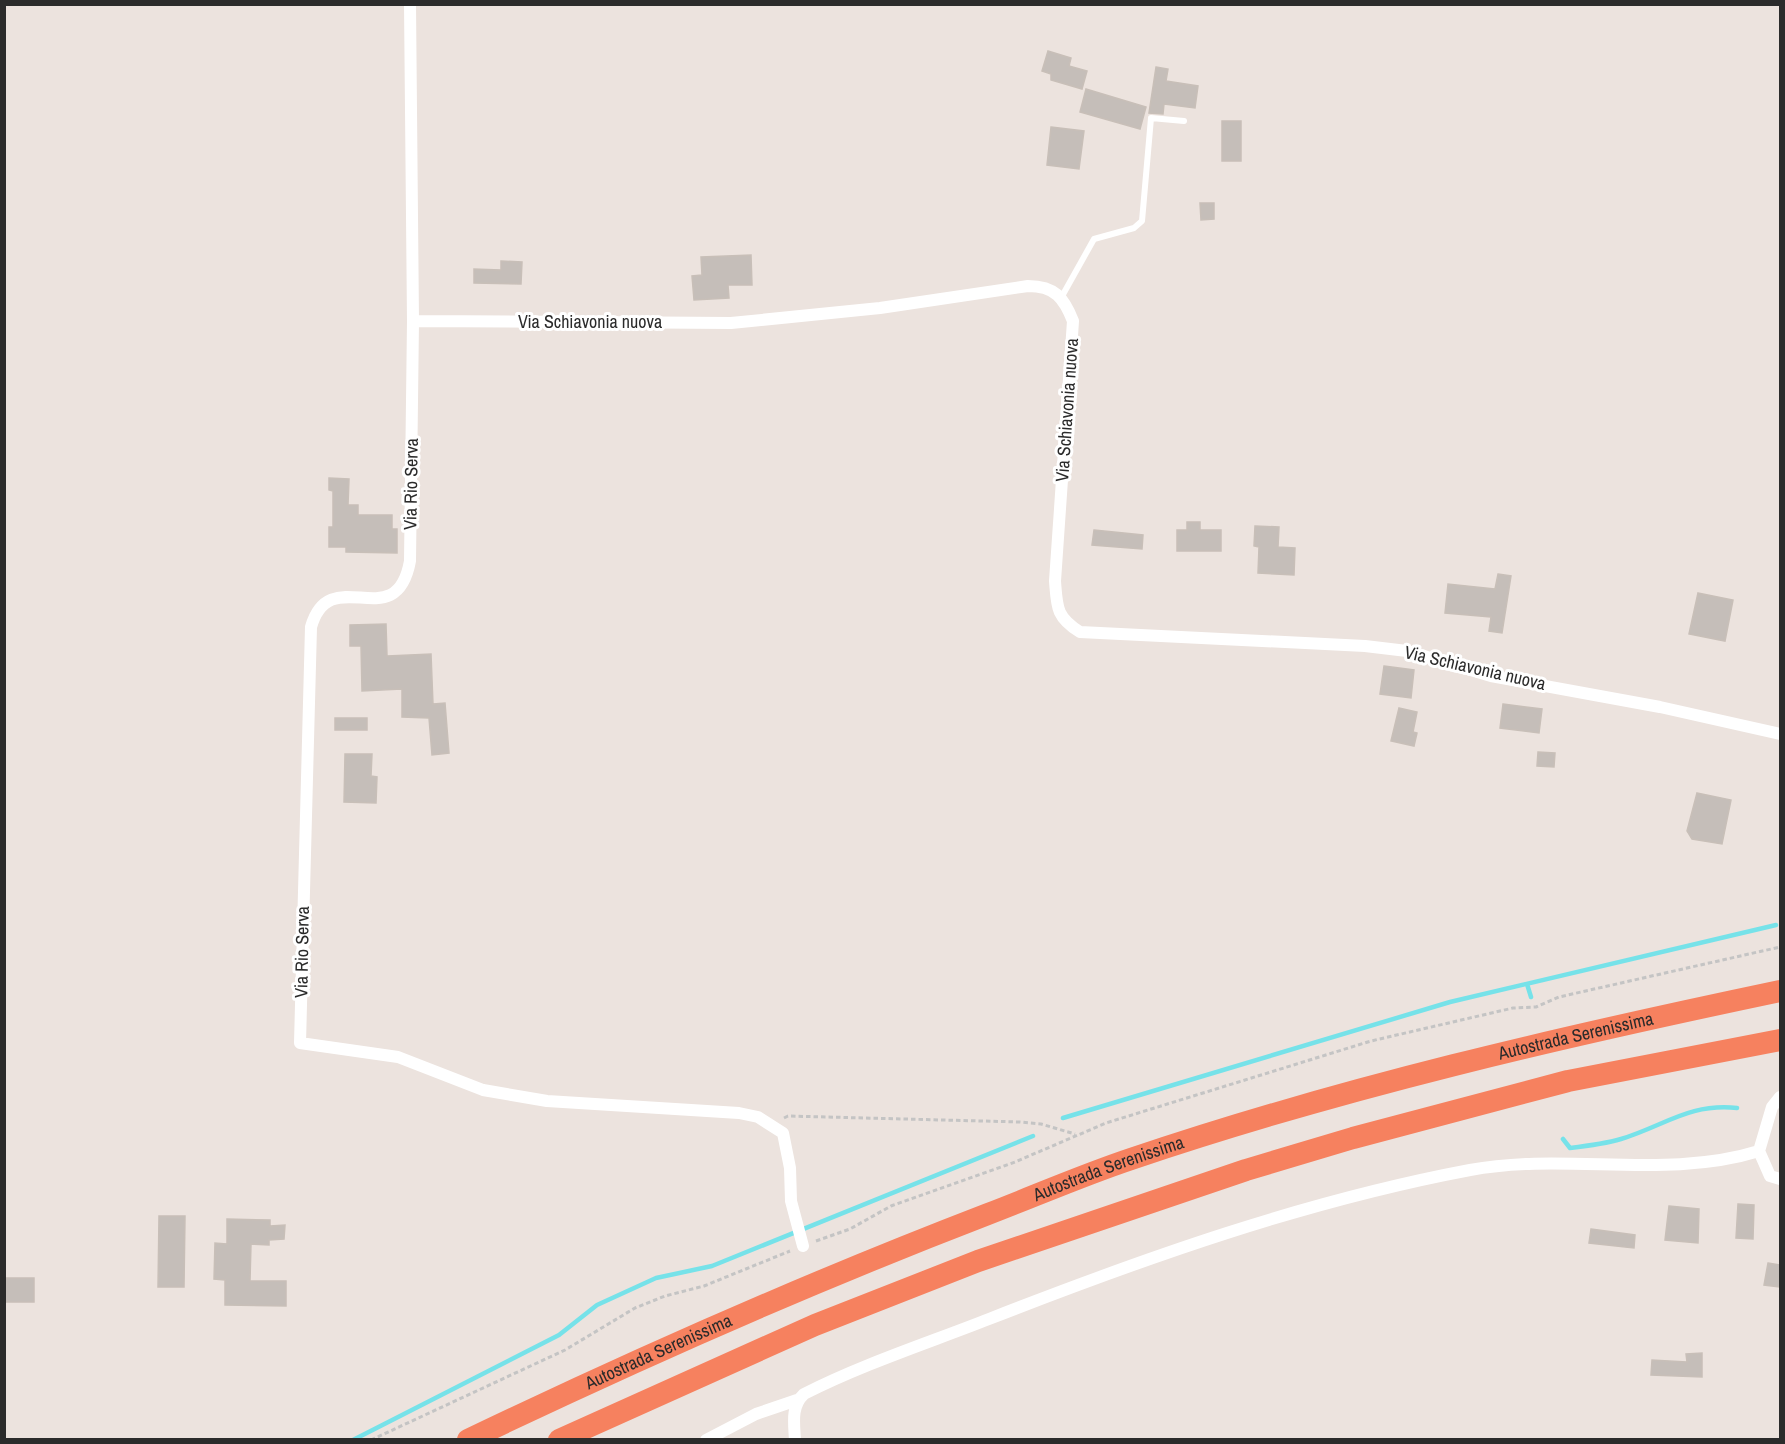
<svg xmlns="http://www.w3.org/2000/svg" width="1785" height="1444" viewBox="0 0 1785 1444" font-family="'Archivo Narrow',sans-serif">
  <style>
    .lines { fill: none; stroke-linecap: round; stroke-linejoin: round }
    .stream { stroke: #76e2e9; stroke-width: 4.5 }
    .building { fill: #c5beb9; stroke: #c8bfb8; stroke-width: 1.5 }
    .path { stroke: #c4c4c4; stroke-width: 3; stroke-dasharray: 4.5 3; stroke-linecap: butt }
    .lane { stroke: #fff; stroke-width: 6 }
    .street { stroke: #fff; stroke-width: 12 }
    .highway { stroke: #f6815f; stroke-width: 22 }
    .labels { text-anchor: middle; stroke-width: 6; stroke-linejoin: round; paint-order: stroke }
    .street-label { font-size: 18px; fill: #2b2b2b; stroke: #fff }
  </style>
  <rect width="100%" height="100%" fill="#ece3de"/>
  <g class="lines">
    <path class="stream" d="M1527 984 1531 997
      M1063 1118 1450 1002 1776 925
      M1563 1139 1570 1148C1587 1146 1604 1144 1621 1139 1664 1126 1689 1103 1737 1108
      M353 1440 559 1335 597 1305 656 1278 712 1266 1033 1136"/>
  </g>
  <path class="building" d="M1048 51 1071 58 1069 66 1087 71 1082 89 1051 80V74L1042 71Z
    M1156 67 1168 69 1166 81 1198 86 1195 108 1164 104 1163 114 1149 113Z
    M1086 89 1146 107 1140 129 1080 112Z
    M1222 121H1241V161H1222Z
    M1051 127 1084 131 1079 169 1047 165Z
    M1200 203H1214V219L1201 220Z
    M751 255 752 285H728L729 298 694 300 692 276 702 275 701 257Z
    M501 261 522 262 521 284 474 283V269L501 270Z
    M329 478 349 479 348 505H358V515H392V529H397V553L346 552V547H329V527H333V491L329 490Z
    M1187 522H1200V530H1221V551H1177V530H1187Z
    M1255 526 1279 527 1278 547 1295 548 1294 575 1258 573 1259 547 1254 546Z
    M1094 530 1143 535 1142 549 1092 545Z
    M1498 574 1511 576 1502 633 1489 631 1491 617 1445 613 1448 584 1495 589Z
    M1698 593 1733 600 1725 641 1689 634Z
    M386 624 387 656 431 654 433 704 445 703 449 753 432 755 429 718 402 717V689L362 691 361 646H350V625Z
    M1384 666 1414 670 1411 698 1380 694Z
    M1503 704 1542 709 1539 733 1500 728Z
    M1399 708 1417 712 1413 732 1417 733 1414 746 1391 741Z
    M335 718H367V730H335Z
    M1538 752 1555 753 1554 767 1537 766Z
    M345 754H372L371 776 377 777 376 803 344 802Z
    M1697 793 1731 800 1722 844 1692 839 1687 831Z
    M1738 1204 1754 1205 1753 1239 1736 1238Z
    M1669 1206 1699 1209 1698 1243 1665 1240Z
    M159 1216H185L184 1287H158Z
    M227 1219 270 1220V1226L285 1225 284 1239 269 1240V1245L251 1244 250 1281H286V1306L225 1305V1280L214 1279 215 1243 227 1244Z
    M1591 1229 1635 1235 1634 1248 1589 1243Z
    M1768 1263 1780 1265V1287L1764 1285Z
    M4 1278H34V1302H4Z
    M1702 1353V1377L1651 1375 1652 1360 1687 1362 1686 1354Z"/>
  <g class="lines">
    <path class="path" d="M784 1118 788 1116 1020 1122 1041 1124 1075 1134
      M816 1241 850 1229 891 1206 1015 1162 1106 1123 1371 1041 1513 1008 1536 1007 1559 997 1780 947
      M371 1440 565 1350 635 1308 665 1296 704 1286 790 1251"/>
    <path class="lane" d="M1061 298 1094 239 1134 228 1142 221 1151 118 1184 121"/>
    <path class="street" d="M410 4 413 321 731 323 880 308 1028 286C1055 286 1064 298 1073 321L1055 581C1057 607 1056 617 1080 632L1365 646 1407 651 1491 676 1660 707 1780 734
      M413 321 410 561C396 638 330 560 311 627L300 1043 398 1057 483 1090 547 1101 739 1113 758 1117 783 1133 790 1168 791 1201 803 1246
      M1759 1151 1770 1176 1780 1179
      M706 1440 756 1414 797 1400
      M795 1440C794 1423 791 1406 804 1394 863 1364 928 1343 989 1319 1145 1258 1305 1201 1470 1170 1565 1152 1666 1180 1759 1151L1772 1107 1780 1097"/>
    <g class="highway">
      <path id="s1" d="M468 1440C639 1358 811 1282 988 1214 1035 1196 1083 1175 1131 1159 1344 1087 1561 1037 1780 991"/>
      <path d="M559 1440 815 1325 978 1261 1246 1170 1353 1138 1568 1081 1780 1040"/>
    </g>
  </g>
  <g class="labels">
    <g class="street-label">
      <text x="590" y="328">Via Schiavonia nuova</text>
      <text transform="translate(1067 410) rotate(-86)" y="6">Via Schiavonia nuova</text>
      <text transform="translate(411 484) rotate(-89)" y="6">Via Rio Serva</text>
      <text transform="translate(1475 668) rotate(13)" y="6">Via Schiavonia nuova</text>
      <text transform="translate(302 952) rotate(-89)" y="6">Via Rio Serva</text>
      <text dy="6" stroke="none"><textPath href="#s1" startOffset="1182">Autostrada Serenissima</textPath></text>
      <text dy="6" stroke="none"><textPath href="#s1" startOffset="696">Autostrada Serenissima</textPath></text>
      <text dy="6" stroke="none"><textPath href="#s1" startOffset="210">Autostrada Serenissima</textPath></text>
    </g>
  </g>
  <rect width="1785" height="1444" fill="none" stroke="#2b2b2b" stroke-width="12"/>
</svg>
